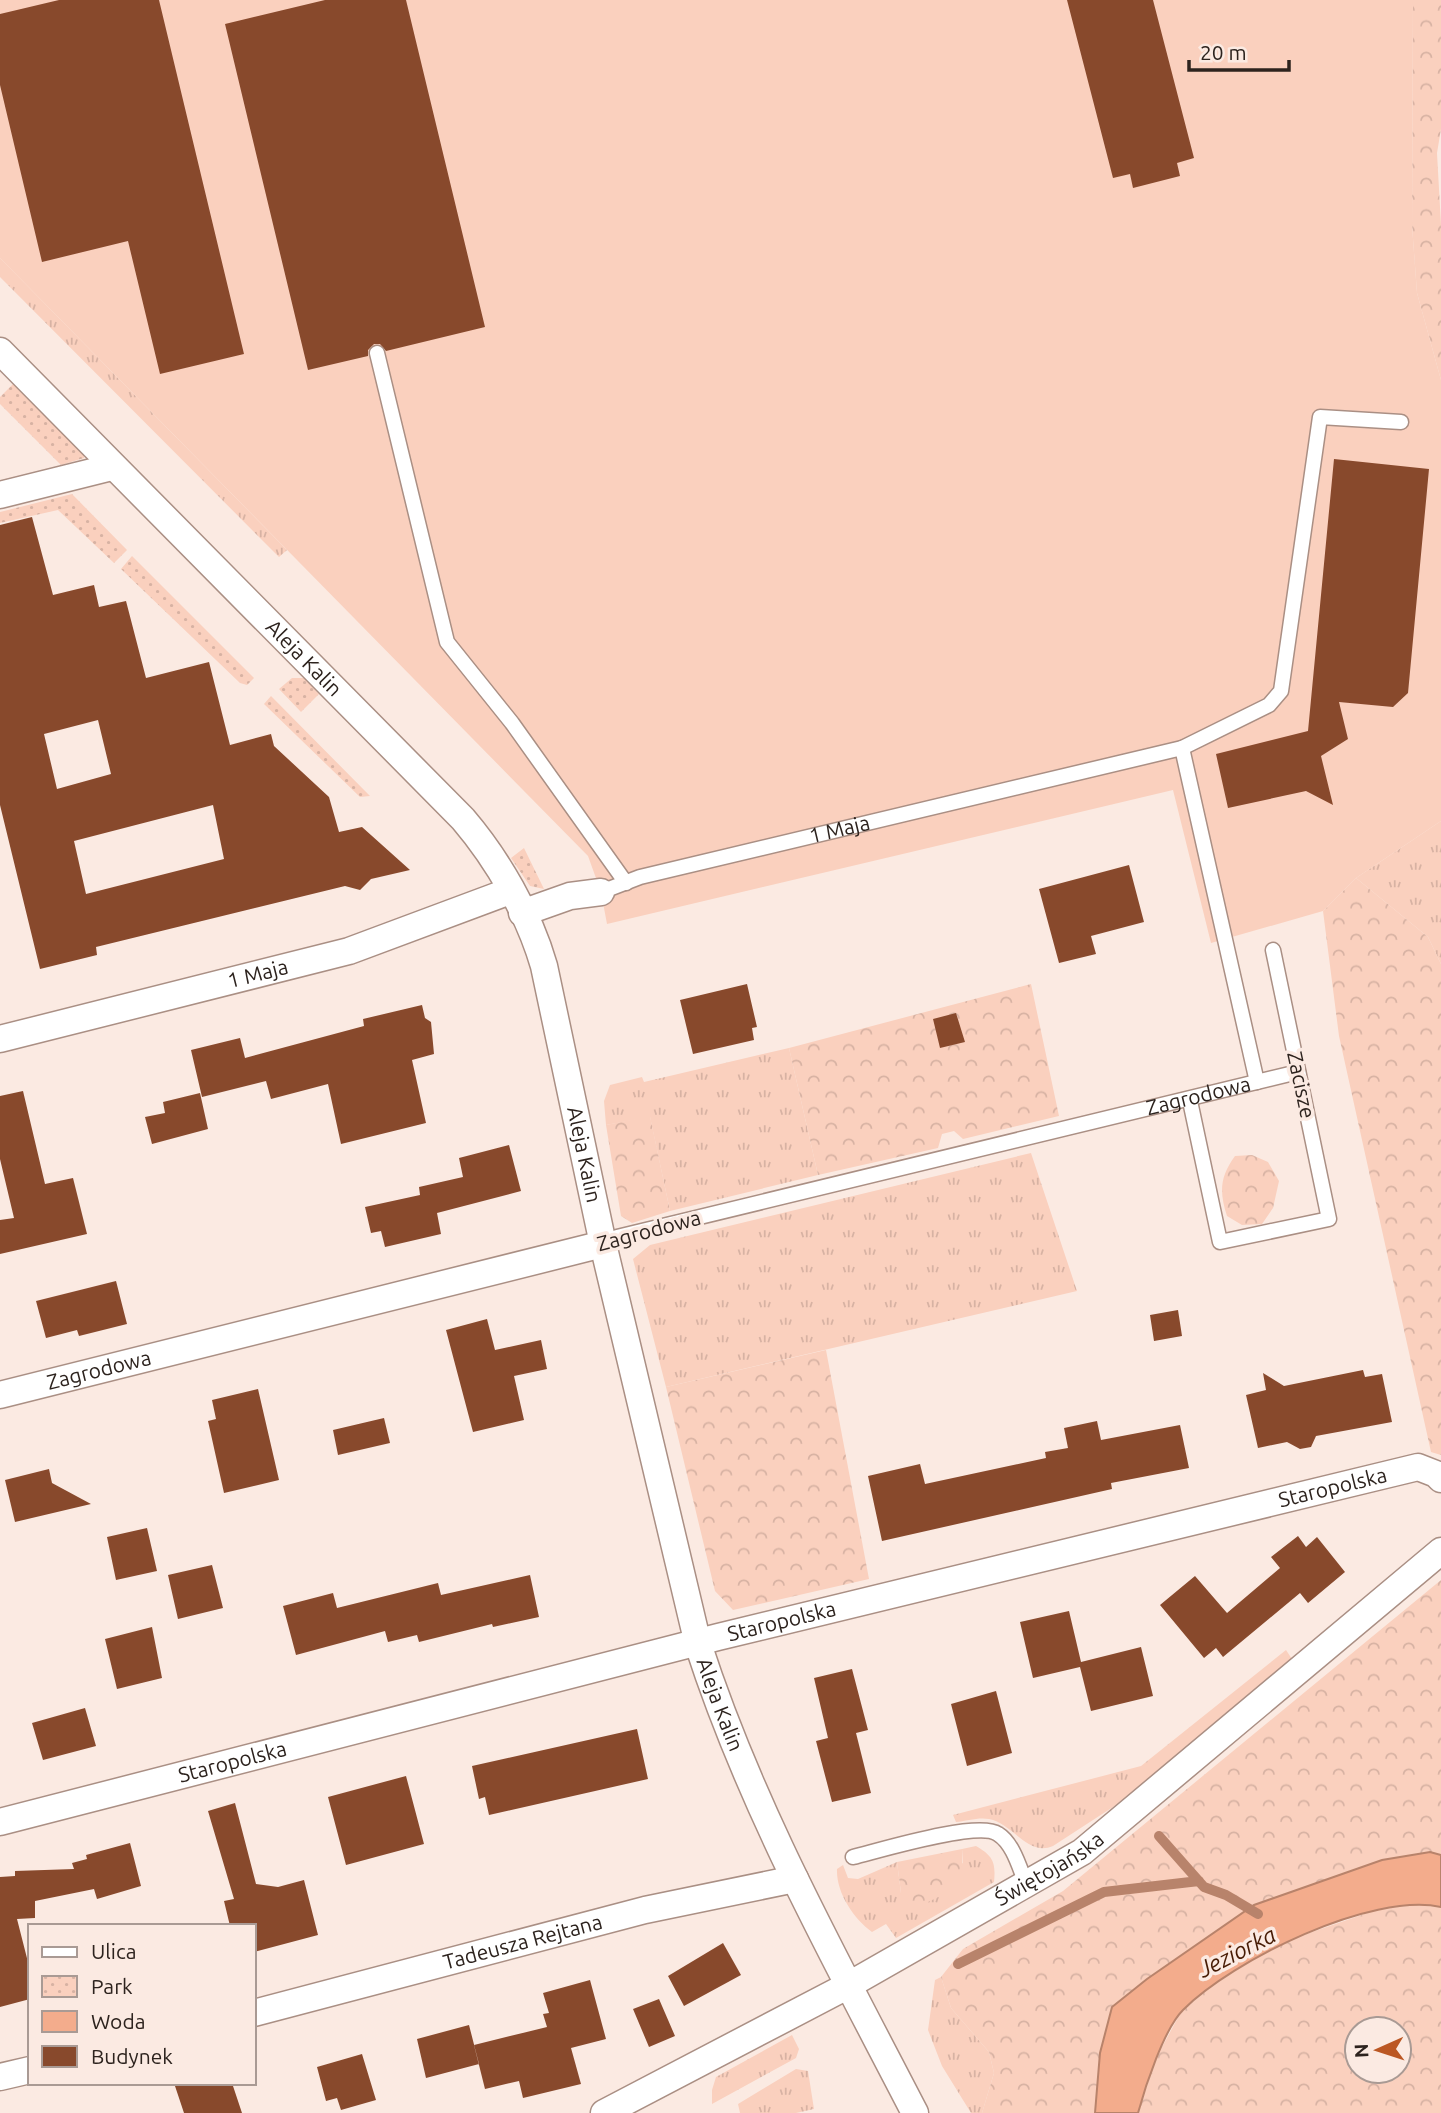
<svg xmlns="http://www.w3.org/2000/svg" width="1441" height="2113" viewBox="0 0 1441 2113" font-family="Ubuntu,sans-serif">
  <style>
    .grass { fill: url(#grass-tufts) }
    .forest { fill: url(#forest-crowns); fill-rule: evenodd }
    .park { fill: url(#park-dots) }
    .pitch { fill: #fad0be }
    .water { fill: #f3ac8c; stroke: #b8836b; stroke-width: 2 }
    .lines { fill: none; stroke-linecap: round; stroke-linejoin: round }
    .stream { stroke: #b8836b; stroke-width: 10 }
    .building { fill: #88492c; fill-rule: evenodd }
    .lane-casing { stroke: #aa8f84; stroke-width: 17 }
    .street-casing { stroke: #aa8f84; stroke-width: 29 }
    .lane { stroke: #fff; stroke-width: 14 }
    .street { stroke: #fff; stroke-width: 26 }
    .labels { text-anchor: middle; stroke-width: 7; stroke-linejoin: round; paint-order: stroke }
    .street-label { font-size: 21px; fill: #2d231e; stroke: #fbeae2 }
    .water-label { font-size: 23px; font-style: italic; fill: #471b04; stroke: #fbeae2 }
  </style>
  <defs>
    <pattern id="grass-tufts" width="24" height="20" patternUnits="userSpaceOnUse" patternTransform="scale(1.75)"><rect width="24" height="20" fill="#fad0be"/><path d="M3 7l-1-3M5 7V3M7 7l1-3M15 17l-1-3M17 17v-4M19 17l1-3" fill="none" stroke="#d7b2a3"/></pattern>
    <pattern id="forest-crowns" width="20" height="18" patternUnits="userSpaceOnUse" patternTransform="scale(1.75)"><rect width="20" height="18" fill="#fad0be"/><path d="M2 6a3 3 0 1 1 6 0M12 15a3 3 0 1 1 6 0" fill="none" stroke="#d7b2a3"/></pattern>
    <pattern id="park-dots" width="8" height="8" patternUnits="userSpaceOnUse" patternTransform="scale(1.75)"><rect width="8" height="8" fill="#fad0be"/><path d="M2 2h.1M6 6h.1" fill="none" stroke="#d7b2a3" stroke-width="1.8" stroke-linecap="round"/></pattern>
  </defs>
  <rect width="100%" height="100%" fill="#fbeae2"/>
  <path class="grass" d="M0 258 287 550 279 557 0 277Z
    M1441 821V964L1428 937 1356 878Z
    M789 1048 818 1175 670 1211 650 1117 606 1125 604 1101 610 1085 642 1077 644 1082Z
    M1031 1153 1077 1291 666 1387 633 1259 650 1245Z
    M1286 1650 1294 1662 1133 1794 1053 1846C1027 1857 1013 1823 989 1819 979 1817 966 1821 956 1822L953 1815 1141 1766Z
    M976 1846C993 1856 996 1862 994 1882L896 1938 886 1924 872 1932C853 1918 836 1892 837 1869L843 1865 848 1878 858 1879 897 1862 901 1893 963 1863 962 1849Z
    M941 1977 951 2008 989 2052 994 2073 982 2113H971L942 2066 928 2030 935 1980Z
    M792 2035 799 2049 796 2058 712 2104V2090L716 2077Z
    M796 2069 808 2071 814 2109 796 2113H740L738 2104Z"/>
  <path class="forest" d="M1413 0H1441V129L1437 153 1441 225V380L1417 293 1412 225Z
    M1356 878 1428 937 1441 964V1455L1431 1452 1339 1036 1323 911Z
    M1031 984 1059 1116 963 1139 954 1131 942 1134 938 1148 818 1175 789 1048Z
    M650 1116 670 1211 632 1223 621 1216 606 1125Z
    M1252 1155 1268 1162 1279 1181 1273 1208 1262 1224 1242 1225 1227 1216C1219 1191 1220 1177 1235 1156Z
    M826 1350 869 1579 733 1610 715 1591 666 1387Z
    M1441 1580V1855L1430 1852 1254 1905 1147 1979 1112 2007 1100 2053 1095 2113H982L994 2073 989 2052 951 2008 941 1977 963 1949 1063 1891Z
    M962 1849 963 1885 926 1903 907 1906 901 1893 897 1862Z
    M1426 1904 1441 1907V2113H1138L1156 2058 1181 2012 1212 1986 1277 1944 1379 1909ZM1357 2029H1399V2071H1357Z"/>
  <path class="park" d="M13 384 84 455V458L61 465 0 404V397Z
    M72 494 127 550 114 563 58 510 0 523V512Z
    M132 556 254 678 247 685 240 683 121 569Z
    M292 678H304L319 694 301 712 279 689Z
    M271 696 370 796 360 797 264 704Z
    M524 848 544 889 530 886 511 858Z"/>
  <path class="pitch" d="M0 0H1413L1412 225 1417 293 1441 380V821L1356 878 1323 911 1211 943 1173 790 607 924 601 892 588 856 0 258Z"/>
  <path class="water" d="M1430 1852 1441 1855V1907C1371 1892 1233 1960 1183 2010 1164 2029 1145 2087 1138 2113H1095L1100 2053 1112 2007 1147 1979 1254 1905 1382 1860Z"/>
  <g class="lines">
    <path class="stream" d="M1159 1836 1204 1887 1226 1895 1258 1914
      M958 1964 1104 1892 1199 1881"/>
  </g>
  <path class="building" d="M59 0H159L244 354 160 374 128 241 42 262 0 85V14Z
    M325 0H406L485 327 386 351 380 344H374L368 350V356L308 370 225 24Z
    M1067 0H1153L1194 158 1177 163 1180 176 1133 188 1130 174 1113 178Z
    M1334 459 1429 469 1408 693 1393 707 1339 702 1348 739 1321 756 1333 805 1306 791 1228 808 1216 754 1308 731Z
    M32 517 53 595 94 585 99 607 126 601 146 678 209 662 230 745 271 734 274 746 329 797 339 832 362 827 410 870 371 879 360 890 345 886 96 947 97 955 40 969 0 805V525ZM98 720 111 774 57 789 44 734ZM213 805 224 859 86 894 74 841Z
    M1129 865 1144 922 1091 936 1096 954 1059 963 1039 889Z
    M747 984 757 1027 752 1028 754 1040 693 1054 680 1000Z
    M422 1005 425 1018 431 1022 434 1054 412 1060 426 1123 341 1144 328 1084 271 1099 266 1081 202 1097 191 1050 240 1038 245 1058 364 1026 363 1019Z
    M956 1013 965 1042 940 1048 933 1019Z
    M23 1091 45 1184 73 1178 87 1234 0 1254V1220L14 1218 0 1159V1096Z
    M200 1093 208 1129 152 1144 145 1117 165 1113 163 1102Z
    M509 1145 521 1191 437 1213 441 1234 385 1247 381 1231 371 1233 365 1207 420 1195 419 1187 463 1177 459 1158Z
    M116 1281 127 1324 79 1336 77 1330 46 1338 36 1301Z
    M1178 1310 1182 1336 1154 1341 1150 1315Z
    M487 1319 495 1350 541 1340 547 1369 514 1376 524 1420 473 1432 446 1330Z
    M1363 1370 1365 1377 1382 1374 1392 1422 1316 1436 1311 1447 1300 1449 1287 1442 1258 1448 1246 1395 1266 1390 1263 1373 1284 1386Z
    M258 1389 279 1480 224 1493 208 1421 216 1419 212 1400Z
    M384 1418 390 1443 338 1455 333 1430Z
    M1097 1421 1101 1440 1180 1425 1189 1468 1111 1483 1112 1489 882 1541 868 1476 920 1464 925 1484 1046 1458 1045 1452 1068 1448 1064 1428Z
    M49 1469 52 1483 91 1504 15 1522 5 1480Z
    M147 1528 157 1571 116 1580 107 1537Z
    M1298 1536 1306 1547 1317 1537 1345 1572 1308 1603 1300 1593 1223 1657 1216 1648 1204 1658 1160 1605 1195 1576 1227 1613 1280 1568 1271 1557Z
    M212 1565 223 1608 178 1619 168 1575Z
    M530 1575 539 1617 493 1627 492 1624 419 1642 417 1635 388 1642 385 1631 296 1655 283 1606 333 1593 337 1608 438 1583 441 1595Z
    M1069 1611 1081 1662 1141 1647 1153 1696 1091 1711 1080 1667 1033 1678 1020 1622Z
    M152 1627 162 1678 117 1689 105 1639Z
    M852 1669 868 1730 856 1733 871 1793 832 1802 816 1741 828 1738 814 1678Z
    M996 1691 1012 1753 967 1766 951 1704Z
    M85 1708 96 1746 43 1760 32 1723Z
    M637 1729 648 1779 489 1815 485 1797 479 1799 472 1766Z
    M406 1776 424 1844 346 1865 328 1797Z
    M235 1803 256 1884 278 1887 304 1880 318 1935 254 1952V1926H230L224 1901 234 1899 208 1811Z
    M130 1843 141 1886 97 1899 94 1889 35 1901V1918L17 1919 30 1970V1999L0 2007V1877L15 1876V1871L74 1869 72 1863 87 1859 86 1855Z
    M723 1943 741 1975 684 2006 668 1976Z
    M590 1980 606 2039 571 2048 581 2084 523 2098 519 2081 485 2089 474 2045 547 2027 543 2014 549 2013 543 1993Z
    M659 1999 675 2036 649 2047 633 2009Z
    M469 2025 479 2064 426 2078 417 2039Z
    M362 2054 376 2100 341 2110 337 2098 326 2101 317 2067Z
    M174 2083H232L242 2113H184Z"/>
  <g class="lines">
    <g class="lane-casing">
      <g id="lane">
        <path d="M377 353 447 642 512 723 626 883"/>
        <path d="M1182 748 1269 705 1281 691 1320 417 1401 422"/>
        <path id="s1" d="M601 892 640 877 1182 748 1257 1082"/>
        <path d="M1190 1101 1220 1242 1329 1219 1273 950"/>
        <path id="s2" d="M603 1244 617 1237 1298 1072"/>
        <path d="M853 1857C878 1851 978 1820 998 1834 1014 1844 1020 1870 1027 1886"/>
      </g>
    </g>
    <g class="street-casing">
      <g id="street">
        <path id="s3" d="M0 351 463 819C498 860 529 914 544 966L603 1244 698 1644C751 1808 836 1960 915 2113"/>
        <path d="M0 495 112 467"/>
        <path d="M522 913 570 896 601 892"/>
        <path id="s4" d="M0 1039 349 951 510 891"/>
        <path id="s5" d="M0 1395 603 1244"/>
        <path id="s6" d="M0 1822 718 1637 1418 1467 1436 1474 1441 1479"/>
        <path id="s7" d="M254 2013 645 1910 795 1879"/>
        <path d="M0 2077 30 2070"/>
        <path id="s8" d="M604 2113 849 1985 1082 1852 1441 1551"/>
      </g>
    </g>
    <use href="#lane" class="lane"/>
    <use href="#street" class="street"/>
  </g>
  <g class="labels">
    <g class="street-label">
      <text dy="7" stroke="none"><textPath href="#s3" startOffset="432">Aleja Kalin</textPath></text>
      <text dy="7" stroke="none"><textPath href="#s1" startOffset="247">1 Maja</textPath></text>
      <text dy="7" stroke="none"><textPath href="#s4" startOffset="266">1 Maja</textPath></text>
      <text transform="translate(1301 1085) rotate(78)" y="7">Zacisze</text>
      <text dy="7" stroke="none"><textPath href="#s2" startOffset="614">Zagrodowa</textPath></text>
      <text dy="7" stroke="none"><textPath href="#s3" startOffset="1020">Aleja Kalin</textPath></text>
      <text transform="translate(649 1231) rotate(-15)" y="7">Zagrodowa</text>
      <text dy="7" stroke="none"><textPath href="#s5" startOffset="102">Zagrodowa</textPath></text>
      <text dy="7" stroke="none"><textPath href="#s6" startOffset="1374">Staropolska</textPath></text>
      <text dy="7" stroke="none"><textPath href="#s6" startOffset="807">Staropolska</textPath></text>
      <text dy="7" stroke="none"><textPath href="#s3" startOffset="1587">Aleja Kalin</textPath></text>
      <text dy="7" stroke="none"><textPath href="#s6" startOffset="240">Staropolska</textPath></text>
      <text dy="7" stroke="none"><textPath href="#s8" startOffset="508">Świętojańska</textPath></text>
      <text dy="7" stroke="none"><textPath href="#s7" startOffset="278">Tadeusza Rejtana</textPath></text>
    </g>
    <g class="water-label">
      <text transform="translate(1237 1952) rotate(-27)" y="8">Jeziorka</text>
    </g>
  </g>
  <rect x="28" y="1924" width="228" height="161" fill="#fbeae2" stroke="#a99a94" stroke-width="2"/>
  <rect x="42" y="1947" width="35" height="10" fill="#ffffff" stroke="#a99a94" stroke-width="2"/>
  <text x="91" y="1959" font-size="21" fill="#2d231e">Ulica</text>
  <rect x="42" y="1976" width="35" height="21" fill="url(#park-dots)" stroke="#a99a94" stroke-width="2"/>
  <text x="91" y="1994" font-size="21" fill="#2d231e">Park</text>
  <rect x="42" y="2011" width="35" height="21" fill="#f3ac8c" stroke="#a99a94" stroke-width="2"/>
  <text x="91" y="2029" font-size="21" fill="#2d231e">Woda</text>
  <rect x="42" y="2046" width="35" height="21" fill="#88492c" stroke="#a99a94" stroke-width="2"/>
  <text x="91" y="2064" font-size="21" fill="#2d231e">Budynek</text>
  <g transform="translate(1378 2050) rotate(267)"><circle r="33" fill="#fbeae2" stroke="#a99a94" stroke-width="2"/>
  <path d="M0-5L12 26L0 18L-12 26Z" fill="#bb5723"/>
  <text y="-10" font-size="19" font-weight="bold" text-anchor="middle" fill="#2d231e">N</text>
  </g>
  <path d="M1189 60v10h100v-10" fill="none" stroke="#2d231e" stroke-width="3.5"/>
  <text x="1200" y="60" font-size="21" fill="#2d231e" stroke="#fbeae2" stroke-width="5" paint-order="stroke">20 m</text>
</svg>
